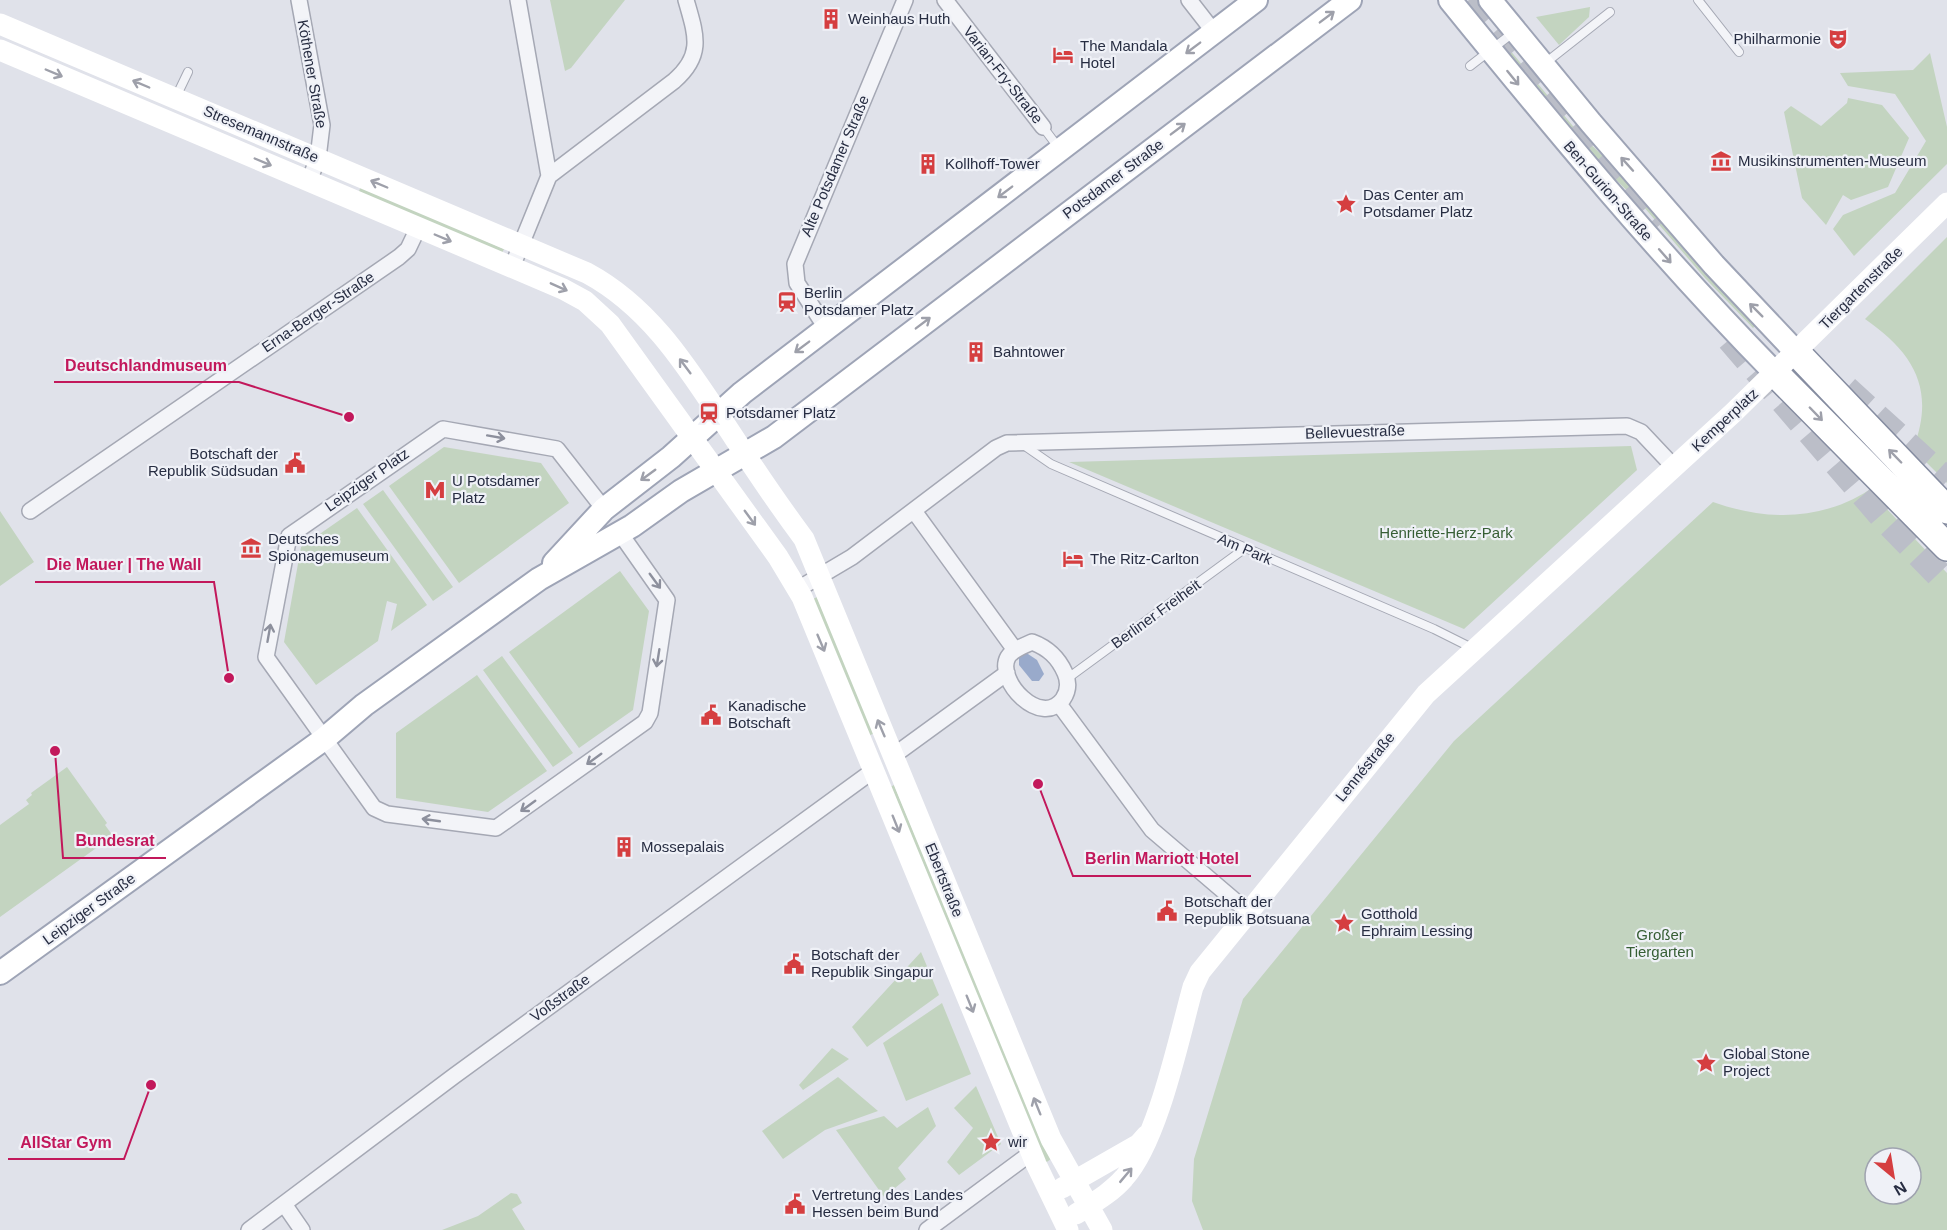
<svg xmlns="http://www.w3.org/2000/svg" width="1947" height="1230" viewBox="0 0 1947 1230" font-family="Arial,sans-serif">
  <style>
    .green { fill: #c3d4c0; fill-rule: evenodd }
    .water { fill: #99aacb }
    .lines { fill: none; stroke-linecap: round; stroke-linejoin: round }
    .highway-tunnel { stroke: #bbbec8; stroke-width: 27; stroke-dasharray: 27 14; stroke-linecap: butt }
    .lane-casing { stroke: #a5a8b4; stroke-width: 10 }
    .street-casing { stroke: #a5a8b4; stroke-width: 18 }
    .primary-casing { stroke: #9ea4b6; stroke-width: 26 }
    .highway-casing { stroke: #868da1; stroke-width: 30 }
    .lane { stroke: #f3f4f8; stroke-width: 8 }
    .street { stroke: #f3f4f8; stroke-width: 15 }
    .secondary { stroke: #fff; stroke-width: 21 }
    .primary { stroke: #fff; stroke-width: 22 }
    .highway { stroke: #fff; stroke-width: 27 }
    .oneway { stroke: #9ea0aa }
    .oneway2 { stroke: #8d909d }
    .labels { text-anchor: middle; stroke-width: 4.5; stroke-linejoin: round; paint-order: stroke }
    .poi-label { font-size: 15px; fill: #272d42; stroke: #eff1f7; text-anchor: start }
    .street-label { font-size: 15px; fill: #272d42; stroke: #eff1f7 }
    .park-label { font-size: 15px; fill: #365e34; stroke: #eff1f7 }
    .leader { fill: none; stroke: #c2185b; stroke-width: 2 }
    .callout-dot { fill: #c2185b; stroke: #eff1f7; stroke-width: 2 }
    .callout-label { font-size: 16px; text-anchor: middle; font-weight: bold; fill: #c2185b; stroke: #eff1f7; stroke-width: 4.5; stroke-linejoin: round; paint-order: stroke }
  </style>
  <rect width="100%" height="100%" fill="#e0e2ea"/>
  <path class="green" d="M550 0H625L571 68 565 71Z
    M1590 7 1589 17 1559 45 1536 17Z
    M1509 49 1577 131 1641 193 1758 323 1753 328 1705 278 1643 206 1583 148 1500 50Z
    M1930 53 1947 127V164L1854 256 1833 229 1843 215 1895 193 1926 141 1895 94 1848 86 1840 73 1913 70Z
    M1848 98 1882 105 1909 138 1888 187 1851 200 1843 195 1826 225 1802 198 1784 112 1791 106 1821 126 1847 103Z
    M361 186 504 249 502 253 358 194Z
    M1947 237V483L1913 449C1936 390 1914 353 1865 319Z
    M1631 446 1637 470 1464 629 1069 462Z
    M444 447 541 463 569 503 459 583 389 486Z
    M383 490 453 587 433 601 363 504Z
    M1869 490 1947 573V1230H1203L1192 1201 1194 1159 1243 999 1454 741 1713 502C1766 521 1821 521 1869 490ZM1875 1158H1911V1194H1875Z
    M357 508 427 605 391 631 397 604 387 601 378 641 316 685 284 642 301 547Z
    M0 511 34 562 0 586Z
    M620 571 649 611 633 710 579 748 509 652Z
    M817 597 875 733 868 736 813 599Z
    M502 656 573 753 553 767 483 670Z
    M477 675 547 771 488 812 396 798V733Z
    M67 767 107 823 105 825 113 836 0 917V825L29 804 26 800 32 795 31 793Z
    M894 785 1051 1159 1044 1164 890 787Z
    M921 952 939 995 867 1047 852 1027Z
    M942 1003 971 1074 906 1101 883 1043Z
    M832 1048 849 1059 803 1090 799 1085Z
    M838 1077 878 1111 825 1130 783 1159 762 1131Z
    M976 1086 1001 1144 959 1175 947 1162 973 1128 954 1108Z
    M928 1107 936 1126 898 1168 906 1179 884 1197 836 1130 884 1116 897 1128Z
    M511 1193 517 1194 522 1203 512 1209 525 1230H442L478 1216Z"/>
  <path class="water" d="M1025 652 1037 660 1044 674 1039 681H1032L1019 665V655Z"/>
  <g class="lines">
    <path class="highway-tunnel" d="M1469 0 1663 222
      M1730 339 1884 518 1947 583
      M1846 389 1947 481"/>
    <g class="lane-casing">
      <path id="lane" d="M1698 0 1739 52
        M1544 64 1610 12
        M1470 66 1514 32
        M176 97 188 72
        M1043 127 1058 147
        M1022 444 1051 464 1434 629 1472 648
        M1068 678 1244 549"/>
    </g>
    <g class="street-casing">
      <path id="street" d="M299 0 322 125 318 158 309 181
        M518 0 549 176
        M945 0 1043 127
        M1189 0 1214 32
        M512 267 549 176 674 81C704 55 696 35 686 0
        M826 328 797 283 795 264 905 0
        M604 509 557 449 443 429 289 536 266 657 374 808 387 814 496 828 645 722 650 713 667 600 620 533
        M30 511 399 257 408 249 418 228
        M914 511 1015 650
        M798 589 852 557 996 448 1007 443 1627 426 1641 432 1674 467
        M1032 642C1048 648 1058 657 1065 673 1069 682 1069 690 1063 699 1041 729 995 680 1008 657 1013 649 1024 646 1032 642Z
        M1059 704 1152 830 1248 912
        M893 756 1007 673
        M284 1204 302 1230
        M249 1230 454 1076 874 770
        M927 1230 1031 1153"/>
    </g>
    <g class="primary-casing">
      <path id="primary" d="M1450 0C1554 128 1659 255 1775 373
        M1490 0 1591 123 1714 265 1796 352
        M554 563 604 509 671 457 742 393 1256 0
        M0 973 324 739 364 705 539 579 632 526 681 491 774 437 1350 0"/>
    </g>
    <g class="highway-casing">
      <path id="highway" d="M1796 352 1947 510
        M1775 373 1947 547"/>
    </g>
    <use href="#lane" class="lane"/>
    <use href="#street" class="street"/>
    <path class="secondary" d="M0 24 587 273C652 308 689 370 729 430 753 467 778 504 804 539L1051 1139 1102 1230
      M0 50 563 289 585 301 610 324 778 557 802 597 1036 1164 1068 1230
      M1062 1188 1139 1144 1147 1135
      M1076 1214C1093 1203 1111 1193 1124 1178 1158 1141 1179 1037 1193 987L1200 972 1426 694 1733 413 1947 203"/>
    <use href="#primary" class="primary"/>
    <use href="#highway" class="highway"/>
  </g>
  <defs><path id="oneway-shaft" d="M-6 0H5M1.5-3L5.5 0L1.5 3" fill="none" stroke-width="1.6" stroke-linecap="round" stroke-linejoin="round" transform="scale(1.5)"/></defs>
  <g class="oneway">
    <use href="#oneway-shaft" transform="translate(1327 17) rotate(-37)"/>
    <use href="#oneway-shaft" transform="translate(1193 48) rotate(143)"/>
    <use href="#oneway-shaft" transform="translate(54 73) rotate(23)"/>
    <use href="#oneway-shaft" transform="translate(1513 78) rotate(51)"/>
    <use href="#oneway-shaft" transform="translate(141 84) rotate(-157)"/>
    <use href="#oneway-shaft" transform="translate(1178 129) rotate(-37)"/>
    <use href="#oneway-shaft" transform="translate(263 162) rotate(23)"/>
    <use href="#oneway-shaft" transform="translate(1627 164) rotate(-132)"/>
    <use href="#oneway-shaft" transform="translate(379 184) rotate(-157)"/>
    <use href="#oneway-shaft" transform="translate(1005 192) rotate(143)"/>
    <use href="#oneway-shaft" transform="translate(443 238) rotate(23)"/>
    <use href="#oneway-shaft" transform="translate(1665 256) rotate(49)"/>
    <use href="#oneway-shaft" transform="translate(559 287) rotate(24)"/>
    <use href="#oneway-shaft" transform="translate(1756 310) rotate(-135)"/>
    <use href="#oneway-shaft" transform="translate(923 323) rotate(-37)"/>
    <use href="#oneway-shaft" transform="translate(802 347) rotate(143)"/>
    <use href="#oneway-shaft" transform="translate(685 366) rotate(-127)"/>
    <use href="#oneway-shaft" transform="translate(1816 414) rotate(46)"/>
    <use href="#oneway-shaft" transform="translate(1895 456) rotate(-134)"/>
    <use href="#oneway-shaft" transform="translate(648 475) rotate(144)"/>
    <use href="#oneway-shaft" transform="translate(750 518) rotate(54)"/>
    <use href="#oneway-shaft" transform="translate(821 643) rotate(67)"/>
    <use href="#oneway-shaft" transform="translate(881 728) rotate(-113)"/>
    <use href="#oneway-shaft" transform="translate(896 824) rotate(68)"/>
    <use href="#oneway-shaft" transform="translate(970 1004) rotate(68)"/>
    <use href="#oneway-shaft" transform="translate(1037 1106) rotate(-112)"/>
    <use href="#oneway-shaft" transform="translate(1126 1175) rotate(-50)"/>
  </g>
  <g class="oneway2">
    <use href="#oneway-shaft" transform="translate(496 437) rotate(10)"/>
    <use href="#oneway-shaft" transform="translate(655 581) rotate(54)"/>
    <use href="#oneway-shaft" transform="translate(269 633) rotate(-80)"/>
    <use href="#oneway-shaft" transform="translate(658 658) rotate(99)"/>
    <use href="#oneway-shaft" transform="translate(594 759) rotate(144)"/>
    <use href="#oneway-shaft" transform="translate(528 806) rotate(144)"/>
    <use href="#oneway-shaft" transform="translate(431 820) rotate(-172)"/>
  </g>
  <defs>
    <g id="building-bare" transform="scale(1.62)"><path d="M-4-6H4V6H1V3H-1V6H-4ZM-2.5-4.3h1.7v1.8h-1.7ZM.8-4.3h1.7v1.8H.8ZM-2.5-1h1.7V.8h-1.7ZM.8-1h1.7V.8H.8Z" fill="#d53e40" stroke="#eff1f7" stroke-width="2.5" paint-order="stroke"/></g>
    <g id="theatre-bare" transform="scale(1.62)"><path d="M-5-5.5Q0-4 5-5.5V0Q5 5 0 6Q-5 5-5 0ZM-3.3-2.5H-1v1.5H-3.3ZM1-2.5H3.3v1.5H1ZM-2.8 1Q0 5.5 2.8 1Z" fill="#d53e40" stroke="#eff1f7" stroke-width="2.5" paint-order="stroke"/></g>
    <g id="hotel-bare" transform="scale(1.62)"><path d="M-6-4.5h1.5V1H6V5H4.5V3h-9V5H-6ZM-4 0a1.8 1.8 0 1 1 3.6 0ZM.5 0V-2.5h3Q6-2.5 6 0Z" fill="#d53e40" stroke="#eff1f7" stroke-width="2.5" paint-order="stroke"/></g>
    <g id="museum-bare" transform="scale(1.62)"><path d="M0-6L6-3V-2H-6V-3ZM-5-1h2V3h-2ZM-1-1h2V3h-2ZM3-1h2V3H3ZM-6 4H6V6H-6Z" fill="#d53e40" stroke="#eff1f7" stroke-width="2.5" paint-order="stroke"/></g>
    <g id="sight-bare" transform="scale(1.62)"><path d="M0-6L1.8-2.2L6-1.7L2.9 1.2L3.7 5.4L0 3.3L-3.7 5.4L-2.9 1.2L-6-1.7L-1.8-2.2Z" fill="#d53e40" stroke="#eff1f7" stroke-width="2.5" paint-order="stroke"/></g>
    <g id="station-bare" transform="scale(1.62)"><path d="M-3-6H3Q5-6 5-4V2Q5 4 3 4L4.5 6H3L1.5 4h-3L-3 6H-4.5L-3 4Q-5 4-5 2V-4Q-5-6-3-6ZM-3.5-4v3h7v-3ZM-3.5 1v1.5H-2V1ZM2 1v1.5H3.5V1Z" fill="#d53e40" stroke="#eff1f7" stroke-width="2.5" paint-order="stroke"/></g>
    <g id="civic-bare" transform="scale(1.62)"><path d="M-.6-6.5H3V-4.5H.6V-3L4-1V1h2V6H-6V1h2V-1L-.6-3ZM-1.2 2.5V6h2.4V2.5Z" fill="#d53e40" stroke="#eff1f7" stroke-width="2.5" paint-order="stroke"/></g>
    <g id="metro-bare" transform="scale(1.62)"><path d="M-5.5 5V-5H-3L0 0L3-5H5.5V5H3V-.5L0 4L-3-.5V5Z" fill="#d53e40" stroke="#eff1f7" stroke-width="2.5" paint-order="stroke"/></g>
  </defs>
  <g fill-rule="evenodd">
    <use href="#building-bare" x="831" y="19"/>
    <use href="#theatre-bare" x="1838" y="39"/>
    <use href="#hotel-bare" x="1063" y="55"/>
    <use href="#museum-bare" x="1721" y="161"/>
    <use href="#building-bare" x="928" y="164"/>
    <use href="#sight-bare" x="1346" y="204"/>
    <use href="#station-bare" x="787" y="302"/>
    <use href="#building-bare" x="976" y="352"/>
    <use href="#station-bare" x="709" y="413"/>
    <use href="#civic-bare" x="295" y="463"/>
    <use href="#metro-bare" x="435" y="490"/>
    <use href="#museum-bare" x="251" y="548"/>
    <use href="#hotel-bare" x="1073" y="559"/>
    <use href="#civic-bare" x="711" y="715"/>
    <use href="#building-bare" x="624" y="847"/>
    <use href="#civic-bare" x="1167" y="911"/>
    <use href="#sight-bare" x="1344" y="923"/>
    <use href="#civic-bare" x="794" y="964"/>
    <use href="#sight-bare" x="1706" y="1063"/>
    <use href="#sight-bare" x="991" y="1142"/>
    <use href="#civic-bare" x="795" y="1204"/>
  </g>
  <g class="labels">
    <g class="poi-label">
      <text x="848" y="24">Weinhaus Huth</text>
      <text x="1821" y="44" text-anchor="end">Philharmonie</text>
      <text x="1080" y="51">The Mandala<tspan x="1080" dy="17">Hotel</tspan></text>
      <text x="1738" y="166">Musikinstrumenten-Museum</text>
      <text x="945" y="169">Kollhoff-Tower</text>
      <text x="1363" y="200">Das Center am<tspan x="1363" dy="17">Potsdamer Platz</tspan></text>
      <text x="804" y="298">Berlin<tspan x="804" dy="17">Potsdamer Platz</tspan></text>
      <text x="993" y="357">Bahntower</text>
      <text x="726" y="418">Potsdamer Platz</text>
      <text x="278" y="459" text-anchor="end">Botschaft der<tspan x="278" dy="17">Republik Südsudan</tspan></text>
      <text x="452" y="486">U Potsdamer<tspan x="452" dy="17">Platz</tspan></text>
      <text x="268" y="544">Deutsches<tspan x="268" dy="17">Spionagemuseum</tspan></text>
      <text x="1090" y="564">The Ritz-Carlton</text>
      <text x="728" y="711">Kanadische<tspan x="728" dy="17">Botschaft</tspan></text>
      <text x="641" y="852">Mossepalais</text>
      <text x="1184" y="907">Botschaft der<tspan x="1184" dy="17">Republik Botsuana</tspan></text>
      <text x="1361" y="919">Gotthold<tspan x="1361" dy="17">Ephraim Lessing</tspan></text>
      <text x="811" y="960">Botschaft der<tspan x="811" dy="17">Republik Singapur</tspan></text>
      <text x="1723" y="1059">Global Stone<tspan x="1723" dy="17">Project</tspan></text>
      <text x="1008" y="1147">wir</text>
      <text x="812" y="1200">Vertretung des Landes<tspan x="812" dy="17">Hessen beim Bund</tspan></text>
    </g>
    <g class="street-label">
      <text transform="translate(312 74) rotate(80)" y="5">Köthener Straße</text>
      <text transform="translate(1003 75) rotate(52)" y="5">Varian-Fry-Straße</text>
      <text transform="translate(261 134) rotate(23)" y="5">Stresemannstraße</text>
      <text transform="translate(835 166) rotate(-67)" y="5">Alte Potsdamer Straße</text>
      <text transform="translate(1113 179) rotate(-37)" y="5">Potsdamer Straße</text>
      <text transform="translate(1608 191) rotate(49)" y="5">Ben-Gurion-Straße</text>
      <text transform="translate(1861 288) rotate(-45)" y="5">Tiergartenstraße</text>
      <text transform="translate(318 312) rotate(-34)" y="5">Erna-Berger-Straße</text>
      <text transform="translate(1725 420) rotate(-43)" y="5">Kemperplatz</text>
      <text transform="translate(1355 432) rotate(-2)" y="5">Bellevuestraße</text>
      <text transform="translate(367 480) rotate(-35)" y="5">Leipziger Platz</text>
      <text transform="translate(1245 549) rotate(23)" y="5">Am Park</text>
      <text transform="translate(1156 614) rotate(-36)" y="5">Berliner Freiheit</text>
      <text transform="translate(1365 767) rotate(-51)" y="5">Lennéstraße</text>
      <text transform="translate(944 880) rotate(68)" y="5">Ebertstraße</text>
      <text transform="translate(89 909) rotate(-36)" y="5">Leipziger Straße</text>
      <text transform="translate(560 998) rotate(-36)" y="5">Voßstraße</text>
    </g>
    <g class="park-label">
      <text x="1446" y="538">Henriette-Herz-Park</text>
      <text x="1660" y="940">Großer<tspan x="1660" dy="17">Tiergarten</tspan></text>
    </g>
  </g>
  <path class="leader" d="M349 417L239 382H54M229 678L214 582H35M55 751L63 858H166M1038 784L1073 876H1251M151 1085L124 1159H8"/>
  <g class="callout-dot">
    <circle cx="349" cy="417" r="6"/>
    <circle cx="229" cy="678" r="6"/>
    <circle cx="55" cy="751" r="6"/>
    <circle cx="1038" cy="784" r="6"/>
    <circle cx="151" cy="1085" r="6"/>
  </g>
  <g class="callout-label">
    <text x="146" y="371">Deutschlandmuseum</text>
    <text x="124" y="570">Die Mauer | The Wall</text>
    <text x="115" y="846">Bundesrat</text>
    <text x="1162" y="864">Berlin Marriott Hotel</text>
    <text x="66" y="1148">AllStar Gym</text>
  </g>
  <g transform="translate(1893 1176) rotate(150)"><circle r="28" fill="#eff1f7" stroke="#9fa3af" stroke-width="1.5"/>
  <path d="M0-4.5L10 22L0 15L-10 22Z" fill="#d53e40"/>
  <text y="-9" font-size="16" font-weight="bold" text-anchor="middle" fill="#272d42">N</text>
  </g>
</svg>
